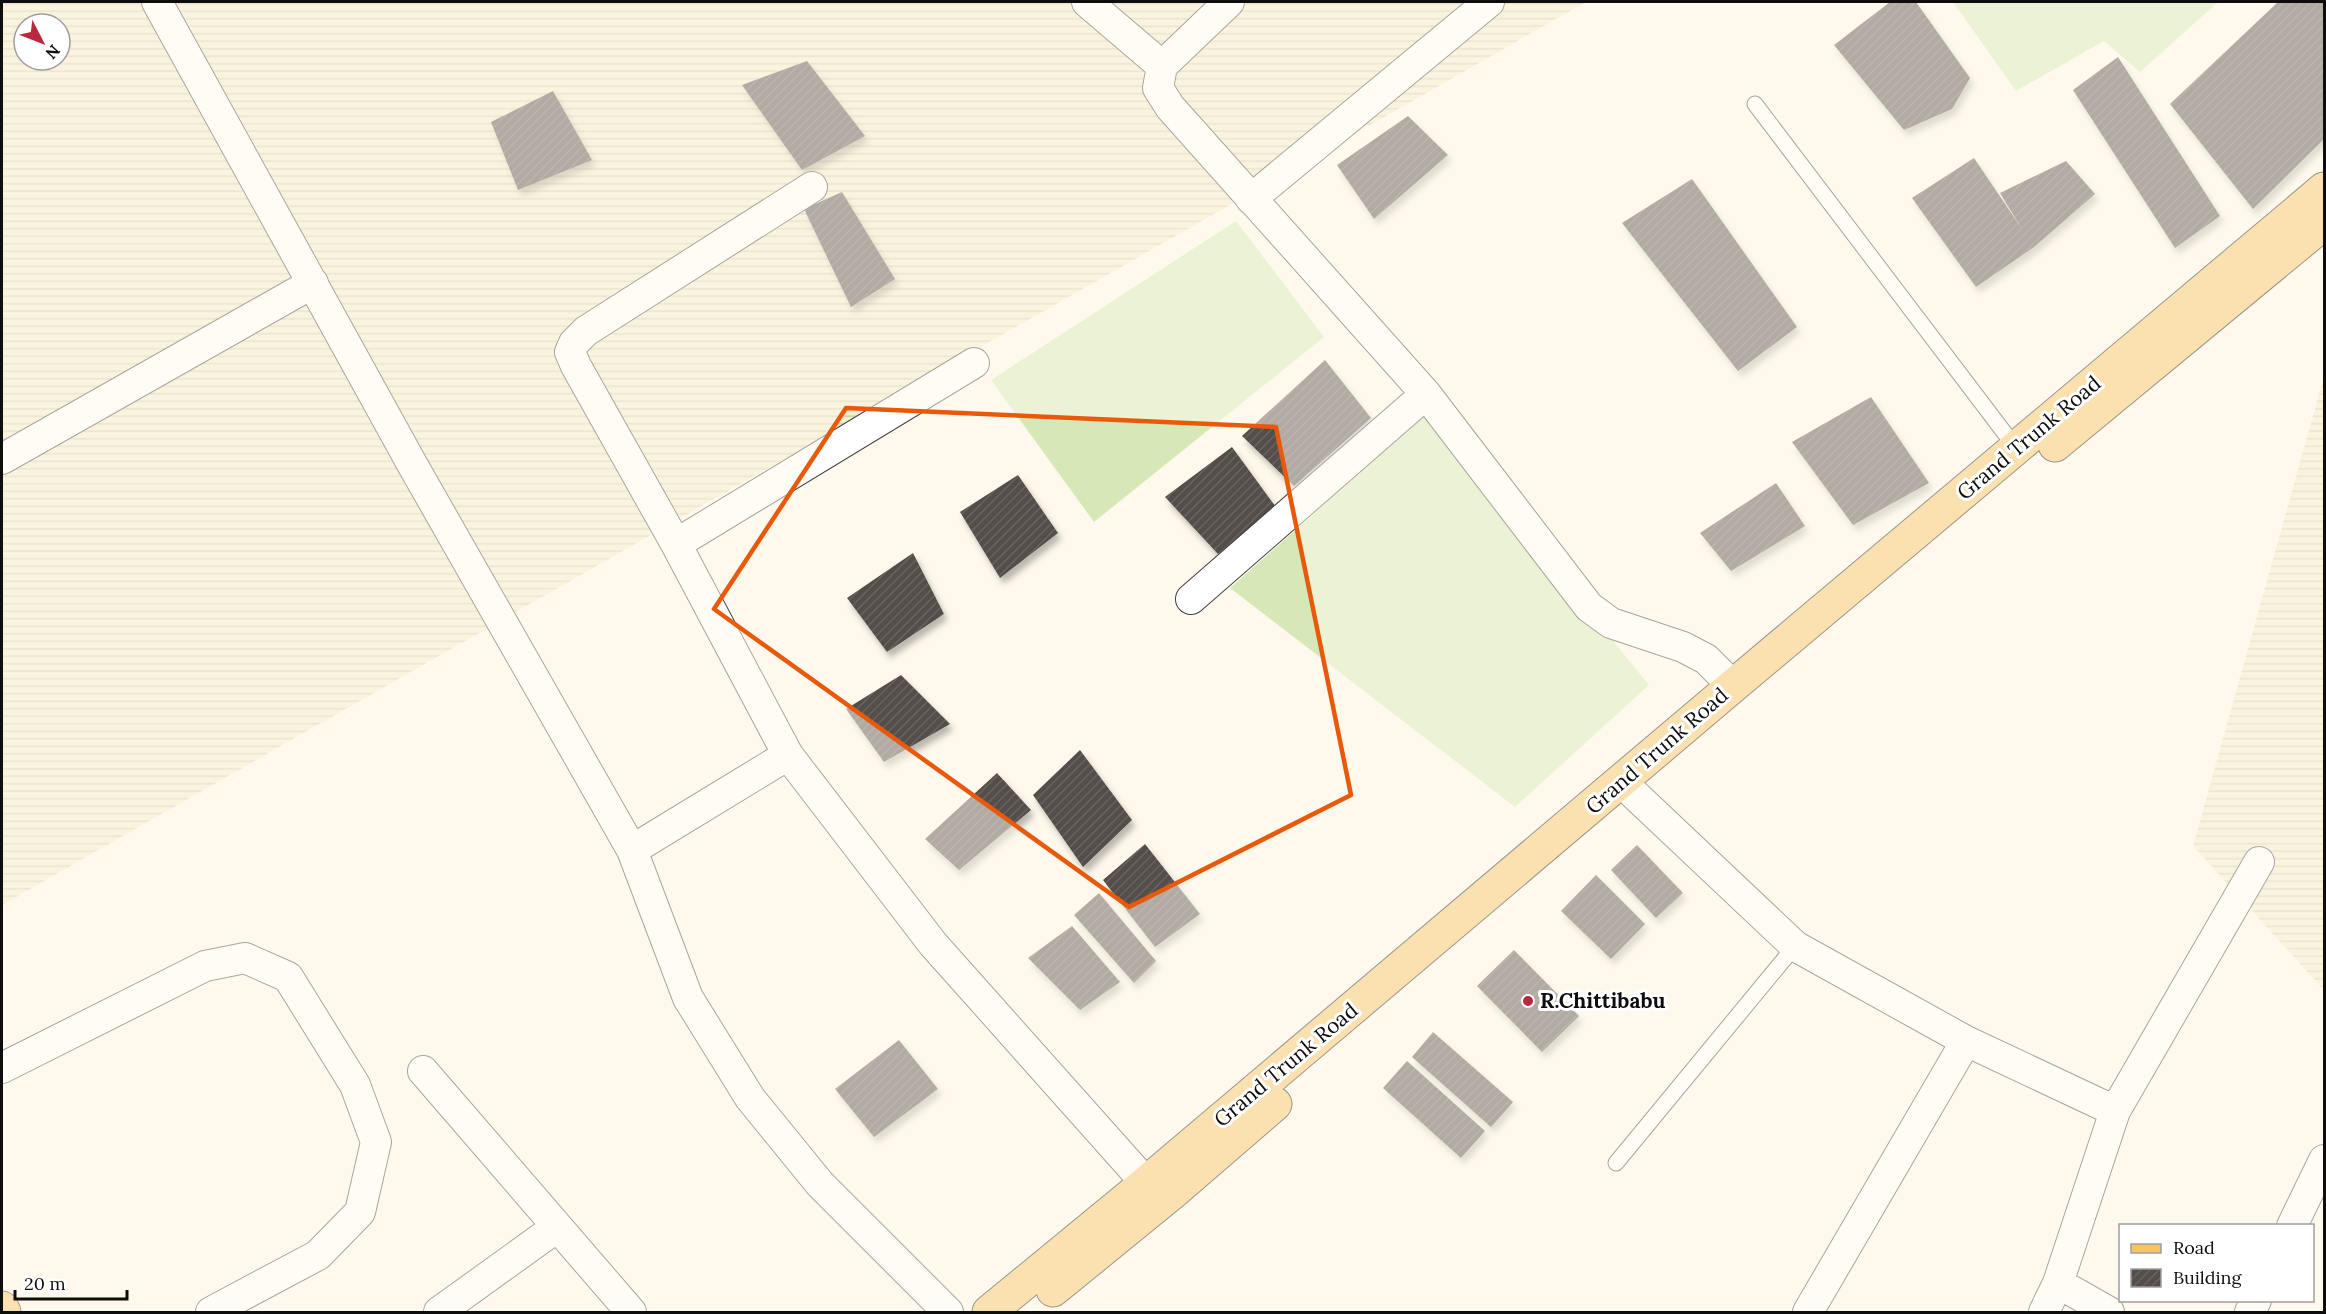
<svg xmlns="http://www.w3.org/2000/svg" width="2326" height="1314" viewBox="0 0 2326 1314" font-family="Lora,serif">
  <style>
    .farmland { fill: url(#farmland-rules); fill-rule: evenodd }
    .grass { fill: #d6e8b7 }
    .building { fill: url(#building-hatch); filter: url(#shadow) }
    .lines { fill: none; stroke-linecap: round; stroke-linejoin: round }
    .lane-casing { stroke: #404040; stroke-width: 17 }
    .street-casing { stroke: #404040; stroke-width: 32 }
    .primary-casing { stroke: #1e1e1e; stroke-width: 35 }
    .lane { stroke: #fff; stroke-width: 15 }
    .street { stroke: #fff; stroke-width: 30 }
    .primary { stroke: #f6c465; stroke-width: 33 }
    .marked { fill: none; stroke: #e8590c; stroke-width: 4.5; stroke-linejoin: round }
    .poi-dot { fill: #bb273d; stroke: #fff; stroke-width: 2 }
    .labels { text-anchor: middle; stroke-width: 6; stroke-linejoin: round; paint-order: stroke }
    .street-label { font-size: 21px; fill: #0d0d0d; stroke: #fff }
    .poi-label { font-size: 21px; font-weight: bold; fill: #0d0d0d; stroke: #fff; text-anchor: start }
  </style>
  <defs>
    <pattern id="farmland-rules" width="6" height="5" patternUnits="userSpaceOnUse" patternTransform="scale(1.5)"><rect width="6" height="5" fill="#f4edce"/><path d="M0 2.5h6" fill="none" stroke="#d0cab0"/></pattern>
    <pattern id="building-hatch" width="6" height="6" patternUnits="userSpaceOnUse" patternTransform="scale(1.5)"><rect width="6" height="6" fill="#554d49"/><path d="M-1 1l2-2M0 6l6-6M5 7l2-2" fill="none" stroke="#68625f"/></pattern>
    <filter id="shadow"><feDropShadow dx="3.5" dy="6" stdDeviation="3" flood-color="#0004"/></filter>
  </defs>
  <rect width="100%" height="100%" fill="#fff9ed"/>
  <path class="farmland" d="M2 2H1586L2 905ZM24 24H60V60H24Z
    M2324 376V990L2193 846Z"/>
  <path class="grass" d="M1953 2H2218L2140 72 2104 41 2016 91Z
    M1236 221 1324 337 1094 522 991 380Z
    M1428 413 1649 685 1515 807 1230 588Z"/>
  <path class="building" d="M1890 2H1916L1970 78 1952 109 1904 130 1834 45Z
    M2278 2H2324V139L2253 209 2170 104Z
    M2118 57 2220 216 2175 248 2073 90Z
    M807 61 865 136 802 170 742 85Z
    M553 91 592 160 518 190 491 122Z
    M1408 116 1448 155 1374 219 1337 165Z
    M1974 158 2022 229 2000 193 2066 161 2095 194 2034 247 1976 287 1912 198Z
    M1692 179 1797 327 1738 371 1622 223Z
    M842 192 895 279 851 307 804 209Z
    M1325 360 1371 418 1294 486 1242 436Z
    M1871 397 1929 483 1853 525 1792 442Z
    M1232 447 1278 510 1218 554 1165 497Z
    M1018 475 1058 533 1000 578 960 512Z
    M1776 483 1805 526 1731 571 1700 533Z
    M913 553 944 614 887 652 847 598Z
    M901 675 950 724 884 762 846 709Z
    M1080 750 1132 820 1083 867 1033 795Z
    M997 773 1031 810 959 870 925 839Z
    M1145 844 1200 914 1155 947 1103 880Z
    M1637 845 1683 893 1656 918 1611 870Z
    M1596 875 1645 924 1611 959 1561 911Z
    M1099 893 1156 961 1134 983 1074 915Z
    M1072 926 1120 982 1080 1010 1028 958Z
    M1514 950 1579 1016 1542 1052 1477 986Z
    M1433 1032 1513 1102 1491 1127 1412 1057Z
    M899 1040 938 1089 874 1137 835 1089Z
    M1407 1061 1485 1131 1461 1158 1383 1088Z"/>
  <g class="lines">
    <g class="lane-casing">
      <path id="lane" d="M1755 104 2016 448
        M1616 1163 1795 946"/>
    </g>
    <g class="street-casing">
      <path id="street" d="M157 2 412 464 632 850 788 755
        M1087 2 1162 66
        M1229 2 1162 66 1158 88 1170 107 1426 394 1589 607 1611 623 1683 647 1706 659 1733 686
        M812 187 586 331 574 343 570 352 576 366 676 544 788 755 933 944 1146 1183
        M1251 199 1489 2
        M2 459 313 283
        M676 544 974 363
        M1191 599 1426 394
        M1634 794 1795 946 1966 1041 2115 1111 2259 862
        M632 850 688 998 750 1098 820 1184 948 1312
        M2 1068 205 966 245 958 288 977 355 1085 376 1142 360 1212 318 1255 211 1312
        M423 1071 631 1312
        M2292 1226 2324 1160
        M2058 1283 2109 1312
        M439 1312 557 1227
        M1808 1312 1966 1041
        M2044 1312 2058 1283 2115 1111
        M2250 1312 2256 1300"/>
    </g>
    <g class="primary-casing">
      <path id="primary" d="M2055 445 2324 223
        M1053 1290 1172 1193 1275 1104
        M2 1308 4 1312
        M989 1312 1146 1183 1733 686 2324 189"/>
    </g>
    <use href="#lane" class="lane"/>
    <use href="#street" class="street"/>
    <use href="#primary" class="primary"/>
  </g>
  <path d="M0 0H2326V1314H0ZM846 408 1276 427 1351 795 1129 907 714 609Z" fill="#fff9ed" fill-opacity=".55" fill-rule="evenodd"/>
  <path class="marked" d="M846 408 1276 427 1351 795 1129 907 714 609Z"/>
  <circle class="poi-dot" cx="1528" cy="1001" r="6"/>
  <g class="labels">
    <g class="street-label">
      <text transform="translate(2029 438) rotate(-40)" y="7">Grand Trunk Road</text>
      <text transform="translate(1657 751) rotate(-41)" y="7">Grand Trunk Road</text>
      <text transform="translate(1286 1065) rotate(-40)" y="7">Grand Trunk Road</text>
    </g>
    <g class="poi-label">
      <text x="1540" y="1008">R.Chittibabu</text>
    </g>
  </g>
  <rect width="2326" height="1314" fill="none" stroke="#0d0d0d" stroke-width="6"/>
  <rect x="2119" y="1224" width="195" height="78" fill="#ffffff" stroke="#9e9e9e" stroke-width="1.5"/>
  <rect x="2131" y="1244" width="30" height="9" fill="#f6c465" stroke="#9e9e9e" stroke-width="1.5"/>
  <text x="2173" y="1254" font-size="18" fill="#0d0d0d">Road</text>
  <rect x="2131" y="1269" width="30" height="18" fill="url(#building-hatch)" stroke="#9e9e9e" stroke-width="1.5"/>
  <text x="2173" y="1284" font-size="18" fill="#0d0d0d">Building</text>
  <g transform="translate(42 42) rotate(132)"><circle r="28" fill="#ffffff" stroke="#9e9e9e" stroke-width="1.5"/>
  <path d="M0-4.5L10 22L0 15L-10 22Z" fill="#bb273d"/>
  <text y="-9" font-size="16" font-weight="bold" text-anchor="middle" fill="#0d0d0d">N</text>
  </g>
  <path d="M15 1290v9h112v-9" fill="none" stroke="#0d0d0d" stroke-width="3"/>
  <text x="24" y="1290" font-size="18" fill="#0d0d0d" stroke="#ffffff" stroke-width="4.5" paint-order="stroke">20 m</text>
</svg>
